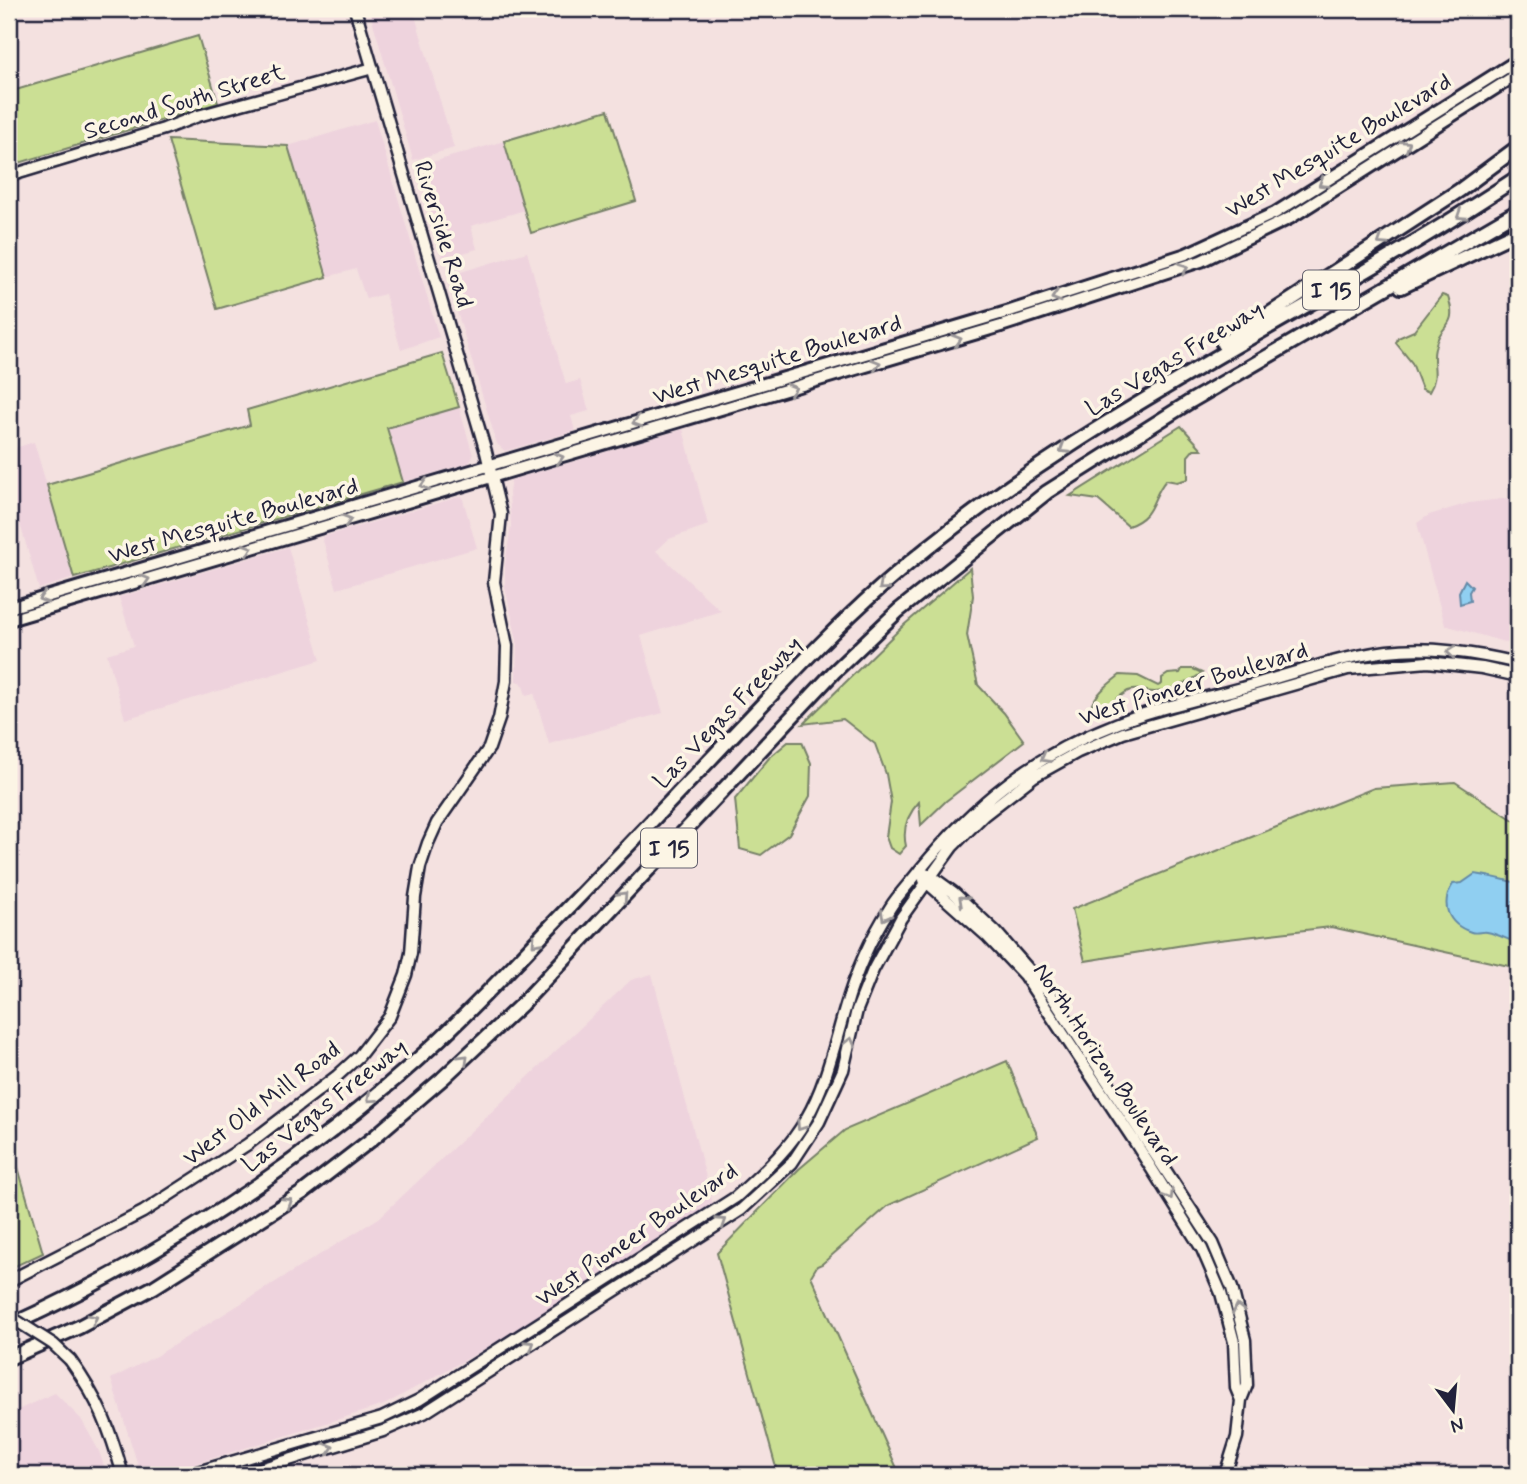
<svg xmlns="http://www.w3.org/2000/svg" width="1527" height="1484" viewBox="0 0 1527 1484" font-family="Mynerve,sans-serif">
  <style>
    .built { fill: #eed3dd }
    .green { fill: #cbdf94; stroke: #768068; stroke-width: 2 }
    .water { fill: #90cff1; stroke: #648aa8; stroke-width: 2 }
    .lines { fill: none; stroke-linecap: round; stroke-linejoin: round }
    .secondary-casing { stroke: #22223b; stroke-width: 15 }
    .primary-casing { stroke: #22223b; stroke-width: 16 }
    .highway-casing { stroke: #22223b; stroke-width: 18 }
    .secondary { stroke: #fcf5e5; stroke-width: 10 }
    .primary { stroke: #fcf5e5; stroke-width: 10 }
    .highway { stroke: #fcf5e5; stroke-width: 12 }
    .secondary-bridge-casing { stroke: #22223b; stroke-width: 15; stroke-linecap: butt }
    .secondary-bridge { stroke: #fcf5e5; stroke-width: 10 }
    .oneway { stroke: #9a9698 }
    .labels { text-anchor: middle; stroke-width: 7; stroke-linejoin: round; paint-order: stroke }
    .shield { fill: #fcf5e5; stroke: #63616e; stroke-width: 2 }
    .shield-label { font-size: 23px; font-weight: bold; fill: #22223b }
    .street-label { font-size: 24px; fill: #22223b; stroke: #fcf5e5 }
  </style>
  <rect width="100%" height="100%" fill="#f4e1e0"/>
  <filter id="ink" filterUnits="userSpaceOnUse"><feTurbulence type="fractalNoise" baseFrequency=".0143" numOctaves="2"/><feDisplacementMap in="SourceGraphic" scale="14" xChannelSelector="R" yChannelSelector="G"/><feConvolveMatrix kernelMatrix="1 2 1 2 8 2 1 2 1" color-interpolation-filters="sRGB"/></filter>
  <g filter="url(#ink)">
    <path class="built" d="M369 9H413L454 148 413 160Z
      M375 120 439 337 401 350 385 294 366 299 356 269 327 277 288 146Z
      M504 141 525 210 471 226 477 249 443 259 416 167Z
      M527 252 566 384 580 380 589 411 571 416 575 431 505 451 497 444 448 282 454 274Z
      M459 407 473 455 472 459 469 463 403 482 387 428Z
      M683 429 708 525 669 539 656 551 721 611 641 636 663 713 549 744 534 693 526 695 522 683 516 681 517 640 505 587V564L511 526 509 493 511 480Z
      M34 442 74 578 39 589 9 486V450Z
      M462 496 477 548 337 589 322 537Z
      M1518 497V646L1445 625 1417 523 1429 515 1469 503Z
      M288 547 321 660 125 719 107 654 134 646 119 597Z
      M652 974 713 1204 510 1335 384 1405 159 1475H141L111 1379 156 1356 379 1218 631 980Z
      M55 1393 81 1419 99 1451 107 1475H9V1414Z"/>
    <path class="green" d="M198 36 218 103 9 166V92Z
      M608 110 636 201 531 233 504 141Z
      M168 140 288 146 327 277 217 309Z
      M1442 295 1448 297C1459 329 1439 323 1435 348 1431 365 1440 375 1429 392L1422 389 1412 363 1396 343 1398 338 1414 331Z
      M442 353 459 407 387 428 403 482 74 578 47 485 250 425 247 410Z
      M1181 426 1202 449H1194L1188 456V479L1177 482 1166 480C1150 499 1156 516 1128 526L1098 500 1070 496Z
      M970 568 973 596 967 635 978 685 1004 713 1024 741 946 801 921 825 919 802C907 815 902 829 906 846L899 854 890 848 886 837 891 802 886 774 875 744 843 719 803 724 904 625Z
      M1182 669H1193L1202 673C1188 683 1173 691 1155 692 1145 692 1139 687 1128 691 1115 698 1106 712 1089 711 1094 695 1107 685 1120 675L1138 676 1158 686 1162 684V678L1168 674 1180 673Z
      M788 742H802L811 763 810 796 789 834 761 855 740 849 735 799 769 758Z
      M1455 782 1518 823V968L1331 927 1202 942 1085 961 1072 909 1374 788Z
      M1007 1061 1038 1137 889 1205 822 1264 817 1266 811 1276 900 1475H778L717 1253 799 1169 845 1130Z
      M17 1164 43 1253 9 1269V1167Z"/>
    <path class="water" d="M1465 580 1472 587 1469 592 1470 601 1460 604 1459 592Z
      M1475 874C1491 876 1504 880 1518 883V943C1508 940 1498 934 1487 932 1482 931 1476 934 1471 932 1447 924 1440 904 1453 884L1462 883Z"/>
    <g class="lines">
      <g class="secondary-casing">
        <path id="secondary" d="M9 176 164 129 198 116 373 68
          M925 874 931 876 953 892 996 932 1051 995 1213 1243 1232 1288 1245 1340 1247 1385 1241 1400 1237 1437 1225 1475
          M924 880 988 937 1024 975 1133 1139 1202 1249 1221 1293 1234 1342 1236 1388 1241 1400
          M9 1281 143 1212 248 1144 337 1076 359 1056 390 1016 406 975 411 953 415 897 420 867 428 843 437 823 489 748 499 719 506 681 507 646 494 582 501 514 486 452 355 9
          M70 1360C99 1400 110 1429 123 1475
          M187 1475 382 1418 419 1400 736 1197C762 1173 789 1150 806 1119 826 1085 834 1046 845 1009 855 974 870 939 890 908 898 895 910 883 919 871 975 802 1033 756 1116 724 1155 708 1198 700 1238 689 1287 675 1336 658 1387 651 1431 646 1475 653 1518 663
          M240 1475 383 1431 424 1413 741 1210 792 1163 819 1122 843 1070 857 1010 873 970 901 918 952 847 984 815 1033 777 1078 752 1123 733 1348 669 1428 662 1482 668 1518 676"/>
      </g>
      <g class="primary-casing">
        <path id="primary" d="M9 608 1010 311 1186 254 1275 213 1518 60
          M9 620 1001 326 1201 261 1290 218 1518 74"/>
      </g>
      <g class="highway-casing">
        <path id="highway" d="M1401 287 1518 232
          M1223 344 1460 190 1518 147
          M9 1326C157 1259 295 1168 417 1060 463 1019 505 975 546 931 611 864 675 797 739 729 785 681 831 631 881 587 1072 418 1308 317 1518 177
          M9 1358 79 1327 154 1287 302 1193 372 1139 442 1079 522 1004 834 672 898 611 1047 492 1191 401 1518 211"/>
      </g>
      <use href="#secondary" class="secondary"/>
      <use href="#primary" class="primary"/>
      <use href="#highway" class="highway"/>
      <g class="secondary-bridge-casing">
        <path id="secondary-bridge" d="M9 1316 53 1344 70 1360"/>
      </g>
      <use href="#secondary-bridge" class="secondary-bridge"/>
    </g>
    <defs><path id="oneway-chevron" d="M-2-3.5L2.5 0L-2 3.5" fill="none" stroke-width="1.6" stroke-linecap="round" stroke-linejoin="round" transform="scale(1.75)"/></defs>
    <g class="oneway">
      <use href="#oneway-chevron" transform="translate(1406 145) rotate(-32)"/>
      <use href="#oneway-chevron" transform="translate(1323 183) rotate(148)"/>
      <use href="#oneway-chevron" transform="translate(1461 215) rotate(147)"/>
      <use href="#oneway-chevron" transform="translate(1382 241) rotate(147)"/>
      <use href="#oneway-chevron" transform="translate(1184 268) rotate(-20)"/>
      <use href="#oneway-chevron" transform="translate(1056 297) rotate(162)"/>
      <use href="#oneway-chevron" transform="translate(957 340) rotate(-17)"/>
      <use href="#oneway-chevron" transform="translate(876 364) rotate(-17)"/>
      <use href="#oneway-chevron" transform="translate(792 389) rotate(-17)"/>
      <use href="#oneway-chevron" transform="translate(637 422) rotate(164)"/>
      <use href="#oneway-chevron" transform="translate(1064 449) rotate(147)"/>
      <use href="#oneway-chevron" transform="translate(559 458) rotate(-16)"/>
      <use href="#oneway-chevron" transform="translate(425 485) rotate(163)"/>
      <use href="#oneway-chevron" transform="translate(347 520) rotate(-17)"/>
      <use href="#oneway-chevron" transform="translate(248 549) rotate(-17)"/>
      <use href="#oneway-chevron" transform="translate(145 580) rotate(-17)"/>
      <use href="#oneway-chevron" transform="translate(883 586) rotate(139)"/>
      <use href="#oneway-chevron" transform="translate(43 598) rotate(164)"/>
      <use href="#oneway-chevron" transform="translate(1451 652) rotate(-175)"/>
      <use href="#oneway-chevron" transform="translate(1045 758) rotate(151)"/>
      <use href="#oneway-chevron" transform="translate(623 896) rotate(-47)"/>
      <use href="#oneway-chevron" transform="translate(963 900) rotate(-137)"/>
      <use href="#oneway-chevron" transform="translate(885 916) rotate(118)"/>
      <use href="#oneway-chevron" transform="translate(536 942) rotate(134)"/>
      <use href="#oneway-chevron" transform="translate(850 1042) rotate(-76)"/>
      <use href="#oneway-chevron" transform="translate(464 1059) rotate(-44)"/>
      <use href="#oneway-chevron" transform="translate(371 1098) rotate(140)"/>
      <use href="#oneway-chevron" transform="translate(801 1126) rotate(124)"/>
      <use href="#oneway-chevron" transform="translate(1169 1195) rotate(58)"/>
      <use href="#oneway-chevron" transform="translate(288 1202) rotate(-33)"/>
      <use href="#oneway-chevron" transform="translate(722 1222) rotate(-33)"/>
      <use href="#oneway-chevron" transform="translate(1238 1309) rotate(-103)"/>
      <use href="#oneway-chevron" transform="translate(93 1319) rotate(-28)"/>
      <use href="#oneway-chevron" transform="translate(530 1345) rotate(-33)"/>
      <use href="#oneway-chevron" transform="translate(329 1448) rotate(-17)"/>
    </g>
  </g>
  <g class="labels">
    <g class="shield">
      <rect x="1303" y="270.5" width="56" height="39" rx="5"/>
      <rect x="641" y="828.5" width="56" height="39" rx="5"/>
    </g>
    <g class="shield-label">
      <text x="1331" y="298">I 15</text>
      <text x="669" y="856">I 15</text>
    </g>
    <g class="street-label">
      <text transform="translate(184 101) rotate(-17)" y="8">Second South Street</text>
      <text transform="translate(1338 145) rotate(-31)" y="8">West Mesquite Boulevard</text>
      <text transform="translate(444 234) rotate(73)" y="8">Riverside Road</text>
      <text transform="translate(1174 358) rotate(-31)" y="8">Las Vegas Freeway</text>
      <text transform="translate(777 359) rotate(-17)" y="8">West Mesquite Boulevard</text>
      <text transform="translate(233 520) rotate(-16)" y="8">West Mesquite Boulevard</text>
      <text transform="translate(1193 683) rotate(-17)" y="8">West Pioneer Boulevard</text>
      <text transform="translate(727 712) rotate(-46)" y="8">Las Vegas Freeway</text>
      <text transform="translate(1106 1064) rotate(56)" y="8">North Horizon Boulevard</text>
      <text transform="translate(261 1103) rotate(-37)" y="8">West Old Mill Road</text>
      <text transform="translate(324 1105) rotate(-38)" y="8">Las Vegas Freeway</text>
      <text transform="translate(636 1234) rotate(-34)" y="8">West Pioneer Boulevard</text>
    </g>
  </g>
  <rect width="1527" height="1484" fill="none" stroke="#fcf5e5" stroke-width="35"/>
  <rect x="18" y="18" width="1492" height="1449" fill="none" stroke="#22223b" stroke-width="2.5" filter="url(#ink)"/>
  <g transform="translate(1453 1410) rotate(164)" stroke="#fcf5e5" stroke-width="5" paint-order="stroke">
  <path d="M0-5L12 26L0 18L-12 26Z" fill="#22223b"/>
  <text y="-10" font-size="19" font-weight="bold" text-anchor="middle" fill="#22223b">N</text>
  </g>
</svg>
